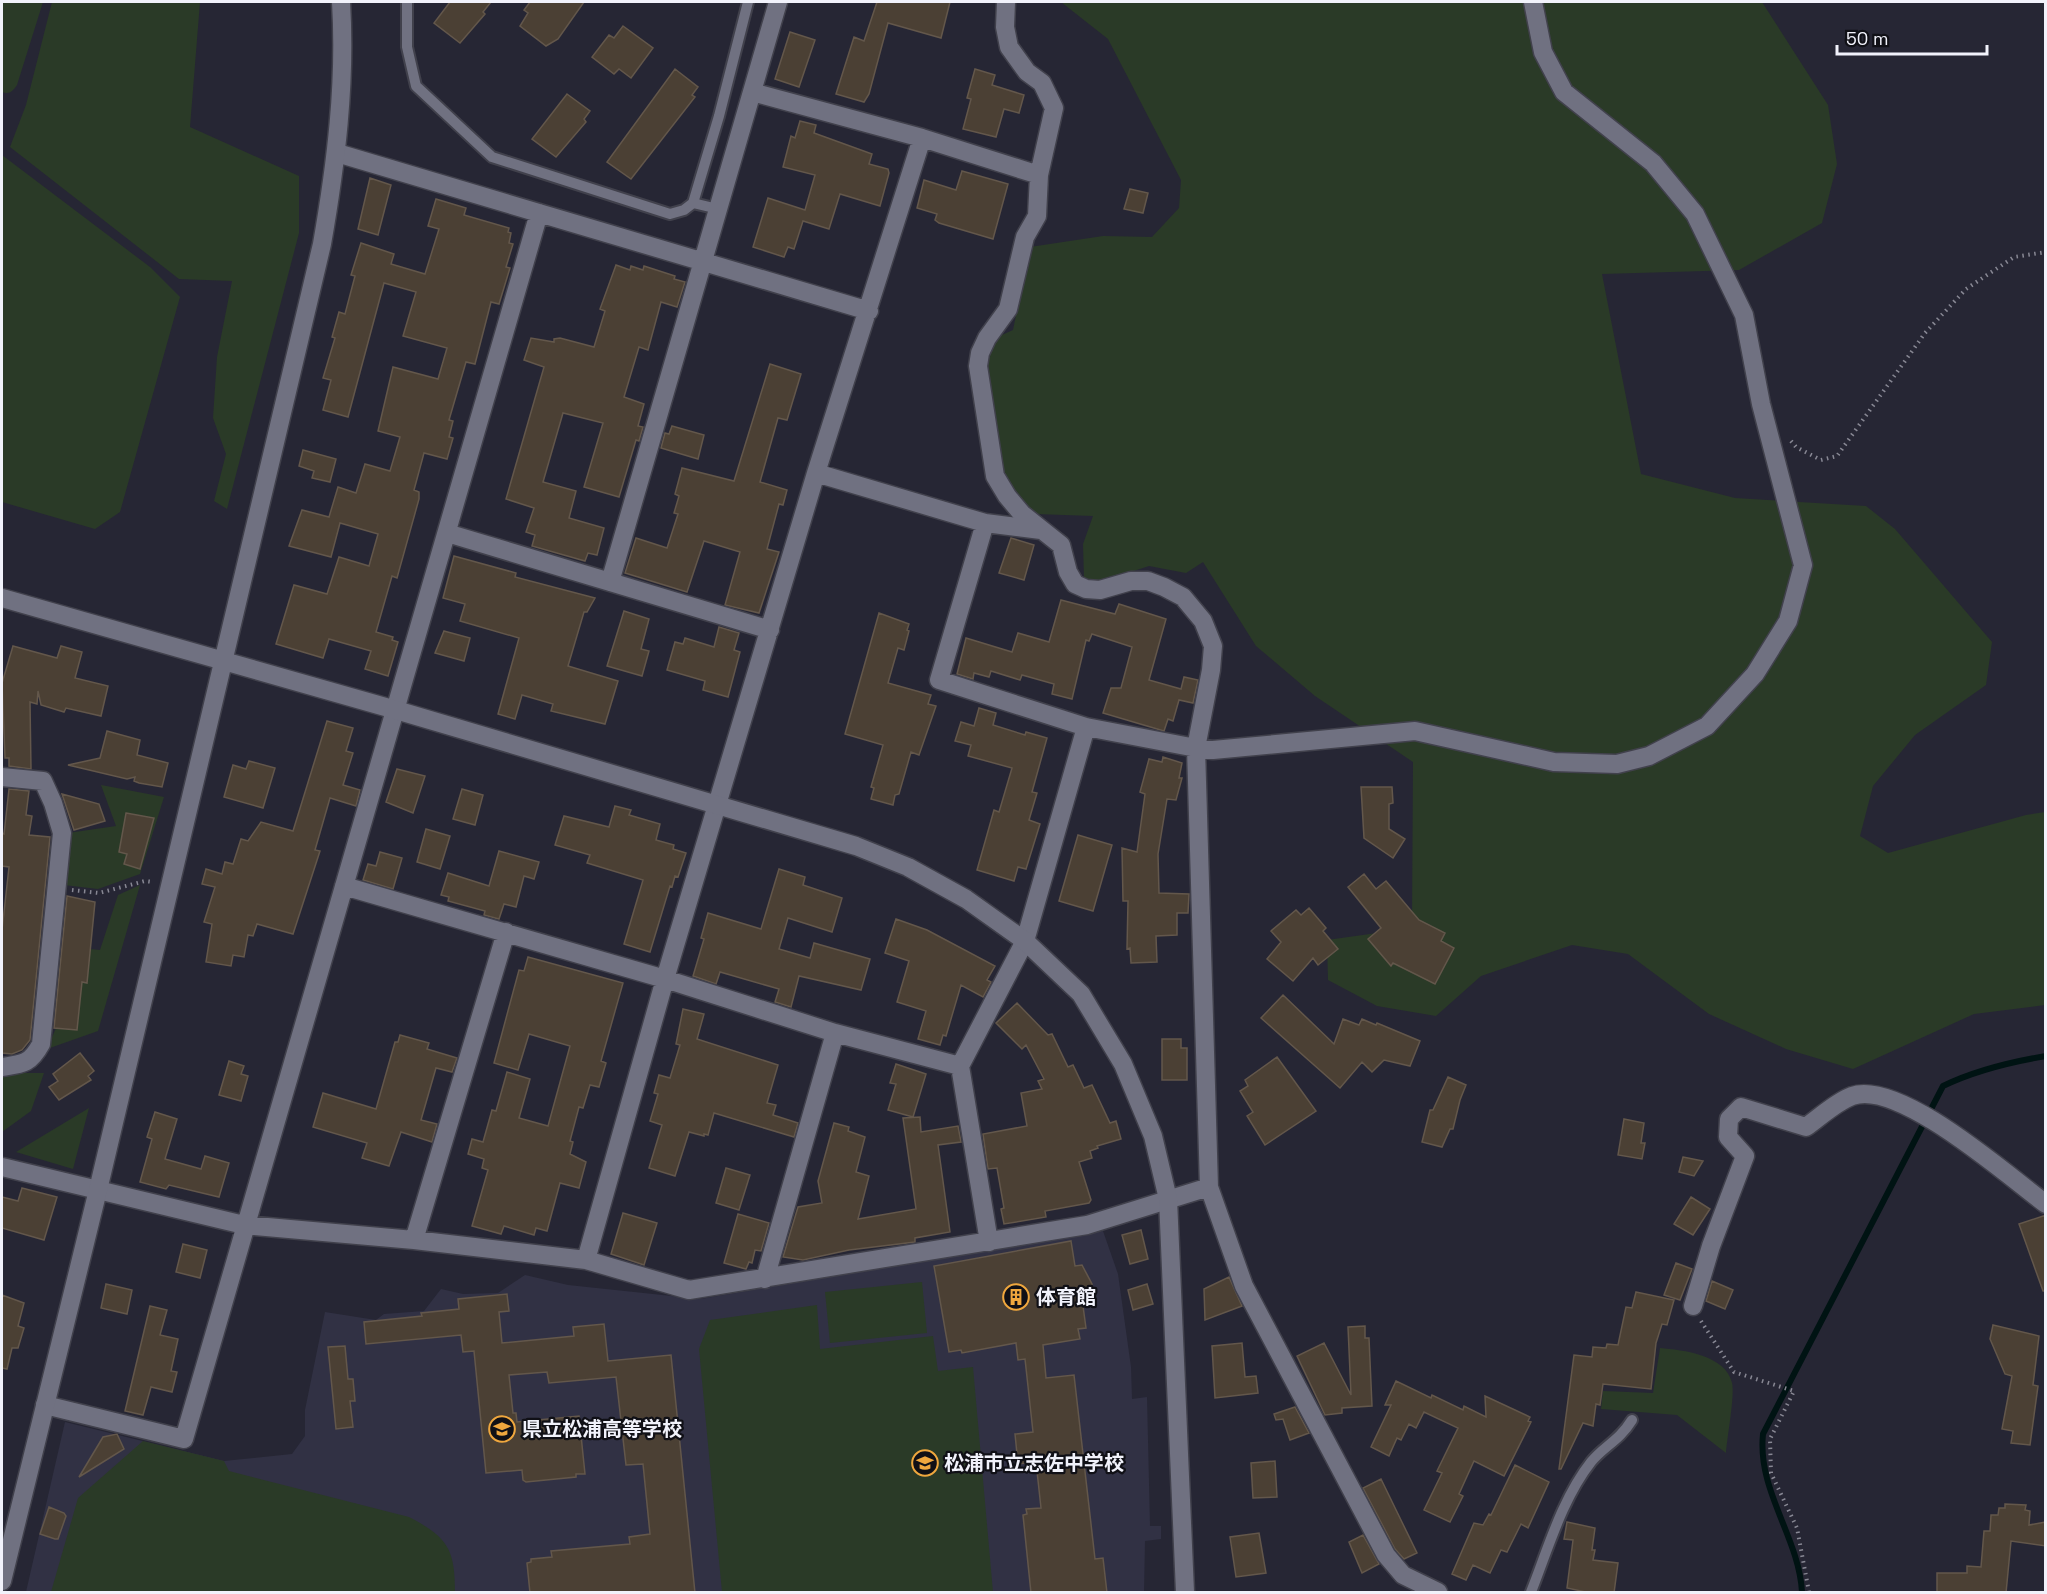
<svg xmlns="http://www.w3.org/2000/svg" width="2047" height="1594" viewBox="0 0 2047 1594" font-family="'Space Grotesk','Noto Sans JP',sans-serif">
  <style>
    .built { fill: #313144 }
    .green { fill: #2a3a27 }
    .lines { fill: none; stroke-linecap: round; stroke-linejoin: round }
    .stream { stroke: #001313; stroke-width: 6 }
    .building { fill: #4b4034; stroke: #63574b; stroke-width: 1.5 }
    .service-casing { stroke: #41414c; stroke-width: 14 }
    .minor-casing { stroke: #41414c; stroke-width: 21 }
    .tertiary-casing { stroke: #41414c; stroke-width: 21 }
    .path { stroke: #888894; stroke-width: 4; stroke-dasharray: 1.5 4.5; stroke-linecap: butt }
    .service { stroke: #707181; stroke-width: 10 }
    .minor { stroke: #707181; stroke-width: 18 }
    .tertiary { stroke: #707181; stroke-width: 18 }
    .labels { text-anchor: middle; stroke-width: 4.5; stroke-linejoin: round; paint-order: stroke }
    .poi-label { font-size: 20px; font-weight: bold; fill: #f1f2fb; stroke: #101016; text-anchor: start }
  </style>
  <rect width="100%" height="100%" fill="#262634"/>
  <path class="built" d="M1103 1231 1118 1274 1131 1367 1132 1399 1147 1397 1150 1526H1161V1539L1145 1541 1144 1592H26L65 1422 224 1461 292 1454 305 1436V1410L325 1312 376 1320 384 1314 424 1311 441 1289 463 1294 498 1293 525 1275 568 1285 700 1299Z"/>
  <path class="green" d="M2 2H43L17 85C13 91 9 95 2 92Z
    M52 2H200L190 127 299 176V233L227 509 214 501 226 454 213 418 217 357 232 281 179 279 10 147 26 105Z
    M1061 2H1762L1828 105 1837 164 1822 223 1739 270 1602 274 1641 474 1735 498 1866 506 1895 529 1992 642 1986 685 1915 735 1873 786 1860 836 1888 853 2026 815 2045 812V1005L1974 1014 1853 1069 1786 1049 1709 1014 1628 954 1572 945 1481 976 1436 1016 1377 1006 1328 980 1327 940 1377 933 1412 923 1413 762 1315 696 1256 646 1203 562 1186 573 1149 566 1100 582 1084 578 1083 544 1093 516 1036 514 1011 489 995 453 986 374 993 339 1013 330 1030 247 1103 236 1152 237 1179 208 1181 180 1108 39Z
    M2 155 150 267 180 297 120 512 95 529 2 502Z
    M101 785 164 797 140 874 98 889 64 885 68 833 116 826Z
    M140 885 98 1031 47 1049 90 949 100 950 118 895Z
    M15 1073H44L31 1111 2 1132V1077Z
    M89 1108 73 1169 16 1152Z
    M922 1282 927 1333 830 1343 825 1292Z
    M817 1305 820 1349 933 1336 938 1371 973 1367 993 1592H722L699 1349 710 1320Z
    M1660 1348C1683 1350 1726 1355 1732 1383 1735 1395 1727 1438 1726 1453L1677 1415 1601 1409 1603 1391 1653 1393Z
    M143 1441 224 1461 229 1471 409 1517C447 1537 455 1548 455 1592H51L78 1498Z"/>
  <g class="lines">
    <path class="stream" d="M1802 1592C1799 1537 1757 1491 1763 1434L1943 1086C1976 1070 2010 1062 2046 1056"/>
  </g>
  <path class="building" d="M450 2H491L483 12 485 14 460 43 434 23Z
    M530 2H584L558 39 546 46 520 26 528 13 524 10Z
    M877 2H950L941 38 888 23 869 94 864 102 836 94 854 37 864 41Z
    M623 26 653 48 631 78 619 69 614 74 592 57 609 35 614 38Z
    M790 32 815 40 799 87 775 79Z
    M675 69 698 87 692 95 695 97 631 179 607 162Z
    M975 69 995 75 992 85 1024 95 1019 113 1004 109 996 137 963 129 971 99 967 98Z
    M567 94 590 111 584 119 586 122 556 157 532 139Z
    M800 121 816 125 814 133 872 154 869 164 888 169 889 173 880 206 840 194 829 229 803 221 794 249 788 247 784 257 753 247 768 198 805 210 815 175 783 167 791 136 795 138Z
    M962 171 1008 184 993 239 939 223 935 220 937 214 917 208 924 180 956 190Z
    M370 178 391 185 378 235 358 229Z
    M1130 189 1148 193 1143 213 1124 209Z
    M436 199 466 208 464 215 509 228 508 232 511 233 509 243 513 244 506 267 510 268 499 304 491 302 475 364 466 362 449 420 453 421 449 437 453 438 447 459 424 453 414 490 419 492V499L397 578 392 576 376 632 393 637 392 640 398 642 388 676 365 669 371 651 329 639 323 658 276 644 294 585 327 594 339 557 369 566 378 534 340 523 331 557 289 546 302 510 329 517 338 487 356 493 365 464 390 471 400 437 378 431 393 367 438 379 447 348 403 336 416 292 384 283 348 417 323 410 331 380 323 378 335 338 332 337 339 312 345 314 355 276 351 275 361 243 394 254 391 264 425 274 439 229 428 226Z
    M616 265 630 270 631 266 643 270 644 266 675 276 674 279 685 282 677 307 661 302 648 350 639 347 624 397 644 404 638 426 643 427 639 441 636 440 619 497 584 487 603 423 563 413 543 482 576 491 569 518 604 528 597 555 588 553 585 561 532 546 535 535 526 532 534 508 506 499 544 367 524 360 531 338 554 342V339L560 338 594 347 605 311 600 309Z
    M770 364 801 374 787 420 778 418 760 482 787 490 783 505 779 504 767 549 779 552 759 613 725 605 740 552 704 541 687 592 625 573 636 538 667 548 678 514 674 513 679 496 675 494 682 468 734 481Z
    M672 426 704 435 698 459 661 448 665 433 669 434Z
    M303 450 336 459 330 482 312 478 314 471 299 466Z
    M1011 538 1034 545 1024 580 999 573Z
    M454 556 516 573 515 577 595 598 587 612H584L568 666 618 681 605 724 551 711 553 704 522 695 515 719 498 714 519 638 460 621 465 604 443 598Z
    M1061 600 1115 614 1119 604 1166 619 1149 680 1181 689 1184 677 1198 680 1193 703 1179 700 1173 721 1168 719 1164 731 1103 713 1111 688H1121L1132 647 1092 634 1089 641 1086 640 1072 699 1052 694 1054 684 1022 675 1020 680 991 671 989 677 974 673 973 679 957 674 966 638 1012 652 1018 633 1049 642Z
    M624 611 649 619 641 649 649 651 642 676 607 666Z
    M879 613 909 624 907 630 909 631 904 650 898 648 888 683 931 695 928 704 936 706 919 755 911 752 899 794 895 795 893 805 871 799 874 788 871 787 883 745 845 734Z
    M719 627 739 633 734 650 740 652 728 697 703 690 705 681 667 670 675 642 683 644 685 638 714 647Z
    M444 631 470 638 464 661 435 653Z
    M13 646 57 658 61 646 82 652 75 678 108 686 101 716 66 708 64 712 41 705 38 691 37 704 30 702 31 769 9 766V758H5L2 683Z
    M979 708 996 713 993 725 1025 735 1026 732 1047 738 1032 792 1037 793 1029 820 1040 824 1026 869 1018 867 1014 881 977 870 994 810 999 812 1012 768 968 756 971 745 955 741 961 722 974 726Z
    M327 721 353 728 346 751 353 753 343 785 360 790 356 806 330 798 315 850 320 851 293 934 257 924 253 936 248 935 244 957 233 955 231 966 206 962 212 924 204 922 215 887 202 884 206 869 222 874 225 862 233 864 241 839 248 841 261 822 293 831Z
    M107 731 140 740 137 755 168 763 162 787 139 783 134 781 135 777 127 779 68 765 100 758Z
    M1163 757 1182 763 1179 778H1182L1176 800 1167 799 1158 854 1159 893 1189 894 1188 913H1177V935L1156 936 1157 962 1131 963 1130 948 1127 949 1128 901H1123L1122 848 1137 852 1145 794 1140 792 1149 759 1162 762Z
    M249 761 275 768 263 808 224 797 233 765 246 769Z
    M397 769 425 776 413 813 386 802Z
    M1361 787H1392L1393 803 1389 804V829L1405 839 1393 858 1364 838Z
    M9 789 29 791 26 815 32 816 29 835 50 837 30 1040 22 1050 12 1054 2 1053V930L9 867 2 866V833L4 834Z
    M462 789 483 795 475 825 453 819Z
    M62 794 99 804 105 821 74 830Z
    M615 806 631 810 629 815 660 824 656 840 674 845 673 849 686 853 678 877 675 876 672 887 670 886 650 952 624 944 643 880 587 863 590 855 555 845 564 816 609 827Z
    M126 813 154 818 140 869 124 864 127 854 119 852Z
    M426 829 450 836 440 869 417 862Z
    M1078 835 1112 845 1093 911 1059 901Z
    M499 851 539 862 534 879 524 876 516 907 504 904 499 919 484 915 485 911 448 901 449 897 441 895 448 873 489 886Z
    M380 852 402 858 393 889 363 880 368 864 376 866Z
    M779 869 805 877 803 885 842 898 832 932 788 918 779 949 810 958 814 943 870 959 861 990 799 976 791 1007 775 1002 779 989 720 972 716 984 693 976 704 939 701 938 708 913 761 929Z
    M1364 874 1376 889 1386 881 1419 920 1445 933 1441 941 1454 948 1435 984 1393 963 1391 966 1368 939 1381 928 1348 887Z
    M67 896 95 902 87 983 82 982 77 1030 54 1028Z
    M1309 908 1326 928 1323 931 1338 949 1318 965 1313 958 1293 981 1267 959 1281 942 1271 931 1296 910 1301 915Z
    M896 919 927 930 995 966 987 980 991 982 983 997 961 985 946 1036 943 1035 940 1045 918 1039 926 1011 897 1002 909 961 885 953Z
    M528 957 623 983 601 1061 606 1063 599 1087 590 1085 583 1108 579 1107 570 1141 573 1142 570 1154 586 1162 579 1188 560 1183 547 1231 536 1228 534 1235 504 1226 501 1234 472 1226 488 1170 482 1168 484 1159 468 1154 472 1139 483 1142 492 1110 496 1111 507 1072 530 1079 519 1118 548 1126 570 1046 529 1034 518 1070 494 1063 519 970 524 971Z
    M1283 995 1334 1044 1343 1019 1359 1025 1362 1019 1376 1025 1377 1023 1420 1041 1410 1066 1384 1060 1372 1072 1362 1062 1340 1088 1261 1018Z
    M1017 1003 1048 1035 1052 1034 1068 1067 1073 1065 1084 1088 1092 1085 1110 1123 1116 1121 1121 1139 1097 1146 1098 1148 1090 1151 1092 1158 1079 1162 1091 1200 1089 1203 1045 1211 1046 1217 1004 1224 1001 1209 1004 1208 997 1168 988 1169 983 1134 1027 1126 1021 1093 1042 1089 1038 1081 1044 1079 1026 1045 1022 1049 996 1023Z
    M683 1009 704 1014 697 1039 778 1065 767 1103 776 1105 773 1115 798 1123 794 1137 714 1113 708 1135 704 1134V1136L689 1132 675 1176 649 1168 662 1125 650 1121 658 1094 654 1093 659 1075 670 1078 680 1045 676 1044Z
    M400 1035 429 1043 427 1049 457 1058 452 1072 436 1068 421 1120 437 1124 432 1142 401 1132 389 1166 362 1158 367 1143 313 1127 323 1093 376 1109 395 1042H398Z
    M1162 1039H1181V1048H1187V1080H1162Z
    M80 1053 94 1071 88 1076 91 1080 59 1100 49 1087 58 1081 53 1074Z
    M1277 1057 1316 1111 1265 1145 1247 1116 1253 1112 1240 1091 1248 1086 1245 1080Z
    M229 1061 244 1066 241 1074 248 1076 241 1101 219 1095Z
    M896 1064 926 1074 913 1117 888 1110 896 1084 890 1083Z
    M1448 1077 1466 1085 1460 1100 1453 1129H1450L1442 1147 1422 1142 1430 1110H1433Z
    M155 1112 177 1119 165 1159 201 1169 205 1156 229 1163 219 1197 169 1185 166 1189 140 1182 152 1139 147 1137Z
    M920 1117 921 1132 958 1126 961 1142 938 1145 950 1232 915 1238V1242L849 1250 803 1260 783 1257 798 1207 822 1203 818 1181 834 1123 849 1127 848 1131 865 1137 856 1172 869 1176 858 1219 916 1209 903 1118Z
    M1624 1119 1644 1123 1641 1143H1645L1642 1159 1618 1155Z
    M1683 1157 1703 1161 1694 1176 1679 1172Z
    M726 1168 750 1175 739 1210 716 1203Z
    M22 1188 57 1197 44 1240 2 1228V1197L18 1201Z
    M1691 1197 1710 1209 1693 1235 1674 1224Z
    M623 1213 657 1223 644 1265 611 1254Z
    M738 1214 769 1223 761 1251 755 1250 752 1263 749 1262 746 1269 724 1263Z
    M2046 1215V1291H2043L2019 1224Z
    M1141 1230 1148 1259 1130 1264 1122 1235Z
    M1071 1241 1075 1266 1082 1265 1092 1284 1089 1305 1083 1306 1086 1328 1078 1329 1080 1339 1043 1345 1046 1378 1074 1375 1095 1559 1103 1558 1107 1593H1031L1023 1515 1027 1514 1026 1509 1041 1508 1036 1462 1018 1464 1015 1434 1033 1432 1025 1359 1018 1360 1016 1343 962 1353 961 1350 949 1352 934 1266Z
    M183 1244 207 1250 200 1278 176 1272Z
    M1676 1263 1692 1269 1680 1300 1664 1295Z
    M1229 1277 1242 1306 1205 1320 1204 1289Z
    M1712 1281 1733 1290 1725 1309 1706 1301Z
    M106 1284 132 1290 127 1314 101 1308Z
    M1147 1284 1153 1304 1133 1310 1128 1290Z
    M1636 1292 1674 1300 1667 1325 1662 1324 1656 1343 1651 1389 1603 1384 1600 1405 1596 1404 1593 1426 1583 1423 1561 1469H1559L1574 1355 1592 1357 1593 1347 1606 1348 1607 1344 1618 1345 1626 1307 1632 1308Z
    M507 1294 509 1311 499 1312 502 1343 574 1336 573 1327 604 1324 608 1361 671 1355 695 1593H530L527 1563 531 1562V1559L552 1557 551 1551 630 1544 629 1537 650 1534 643 1464 626 1465 616 1377 549 1383 547 1372 509 1375 513 1413H516L517 1422 579 1416 585 1474H576V1477L526 1482 523 1480 522 1470 486 1473 474 1351 463 1352 461 1335 366 1344 364 1322 422 1316 421 1313 459 1309 458 1299Z
    M2 1295 24 1303 18 1326 24 1328 18 1348H12L7 1369 2 1368Z
    M150 1306 167 1310 160 1335 178 1339 171 1371 177 1372 172 1392 151 1387 143 1415 125 1411Z
    M1993 1325 2039 1336 2033 1385 2038 1386 2030 1445 2011 1443 2013 1431 2002 1429 2012 1376 2005 1374 1990 1339Z
    M1365 1326V1338H1369L1372 1406 1342 1408V1413L1325 1415 1297 1356 1324 1343 1351 1395 1348 1327Z
    M1242 1343 1245 1377 1256 1376 1258 1393 1215 1398 1212 1346Z
    M345 1346 348 1379H353L355 1401H350L353 1427 336 1429 328 1347Z
    M1396 1381 1431 1398 1432 1395 1463 1410 1464 1406 1486 1417 1485 1396 1530 1417 1528 1421 1531 1422 1504 1476 1474 1461 1459 1494 1463 1496 1450 1522 1424 1510 1442 1473 1437 1471 1458 1428 1424 1412 1416 1428 1409 1424 1401 1440 1397 1438 1389 1456 1371 1447 1391 1405H1385Z
    M1295 1407 1309 1433 1290 1440 1283 1419 1276 1420 1274 1414Z
    M117 1434 124 1449 79 1477 103 1437Z
    M1275 1461 1277 1497 1253 1498 1251 1463Z
    M1515 1465 1549 1482 1528 1528 1521 1524 1507 1552 1501 1550 1490 1573 1473 1565 1466 1580 1452 1574 1474 1523 1483 1525 1489 1514 1491 1515Z
    M1381 1479 1417 1553 1404 1559 1395 1549 1363 1488Z
    M2005 1504 2026 1505 2025 1510 2030 1511 2029 1525 2046 1522V1546L2011 1541 2006 1593H1937V1573H1967V1566L1981 1567 1984 1531H1990L1991 1515H1998L1999 1508H2005Z
    M49 1507 64 1513 66 1516 58 1539H55L40 1534Z
    M1567 1522 1595 1528 1592 1550H1595L1593 1560 1618 1563 1614 1593H1590L1567 1588 1573 1540 1564 1539Z
    M1259 1533 1266 1573 1236 1577 1230 1537Z
    M1363 1535 1379 1564 1362 1573 1349 1542Z"/>
  <g class="lines">
    <g class="service-casing">
      <path id="service" d="M407 2V47L416 86 492 157 670 214 684 210 693 203 719 116 748 2
        M693 203 718 209
        M1531 1592C1548 1549 1562 1499 1591 1462 1604 1446 1619 1441 1632 1420"/>
    </g>
    <g class="minor-casing">
      <path id="minor" d="M1006 2 1005 27 1009 47 1027 72 1042 83 1054 108 1039 175 1037 216 1025 237 1008 309 987 338 980 353 978 366 995 476 1007 496 1022 514 1061 545 1068 572 1075 584 1086 589 1100 590 1131 581H1148L1164 587 1183 597 1203 621 1213 646 1211 670 1196 748 1209 1187 1244 1286 1386 1555 1403 1575 1438 1592
        M752 92 922 138 1039 175
        M337 153 869 311
        M816 473 985 523 1041 530
        M985 523 939 680 1086 727 1196 748 1213 750 1415 731 1554 762 1617 764 1649 756 1707 726 1755 674 1788 621 1803 565 1761 404 1744 315 1695 214 1653 163 1564 92 1543 52 1533 2
        M447 533 770 630
        M610 582 778 2
        M2 777 43 781 53 803 62 833 41 1044C30 1064 23 1064 2 1067
        M344 886 665 979 835 1033 960 1066
        M2 1167 244 1225 414 1240 586 1260 689 1290 1087 1225 1209 1187
        M414 1240 506 932
        M989 1242 960 1066 1025 941 1086 727
        M586 1260 665 979 816 473 922 138
        M765 1279 835 1033
        M1693 1306 1711 1246 1745 1156 1728 1137 1729 1119 1741 1107 1806 1127C1820 1117 1836 1102 1852 1096 1899 1079 2008 1176 2046 1204
        M45 1405 184 1439 539 213"/>
    </g>
    <g class="tertiary-casing">
      <path id="tertiary" d="M2 598 396 710 856 846 908 867 966 899 1025 941 1081 994 1123 1064 1153 1136 1168 1199 1185 1592
        M2 1581 98 1190 322 244C336 164 346 83 341 2"/>
    </g>
    <path class="path" d="M1791 441 1796 447 1821 460 1837 456 1925 333 1966 289 2014 257 2046 252
      M72 890 99 893 145 881 153 882
      M1701 1321 1734 1372 1794 1391 1770 1439 1771 1473 1797 1528 1809 1592"/>
    <use href="#service" class="service"/>
    <use href="#minor" class="minor"/>
    <use href="#tertiary" class="tertiary"/>
  </g>
  <defs>
    <g id="building-ring" transform="scale(1.35)"><circle r="9.5" fill="#101016" stroke="#efa73e" stroke-width="1.5"/><path d="M-4-6H4V6H1V3H-1V6H-4ZM-2.5-4.3h1.7v1.8h-1.7ZM.8-4.3h1.7v1.8H.8ZM-2.5-1h1.7V.8h-1.7ZM.8-1h1.7V.8H.8Z" fill="#efa73e"/></g>
    <g id="school-ring" transform="scale(1.35)"><circle r="9.5" fill="#101016" stroke="#efa73e" stroke-width="1.5"/><path d="M0-5L7-2L0 1L-7-2ZM-4 1L0 2.5L4 1V4Q0 6-4 4Z" fill="#efa73e"/></g>
  </defs>
  <g fill-rule="evenodd">
    <use href="#building-ring" x="1016" y="1297"/>
    <use href="#school-ring" x="502" y="1429"/>
    <use href="#school-ring" x="925" y="1463"/>
  </g>
  <g class="labels">
    <g class="poi-label">
      <text x="1036" y="1304">体育館</text>
      <text x="522" y="1436">県立松浦高等学校</text>
      <text x="944" y="1470">松浦市立志佐中学校</text>
    </g>
  </g>
  <rect width="2047" height="1594" fill="none" stroke="#f1f2fb" stroke-width="6"/>
  <path d="M1837 45v9h150v-9" fill="none" stroke="#f1f2fb" stroke-width="3"/>
  <text x="1846" y="45" font-size="18" fill="#f1f2fb" stroke="#101016" stroke-width="4.5" paint-order="stroke">50 m</text>
</svg>
